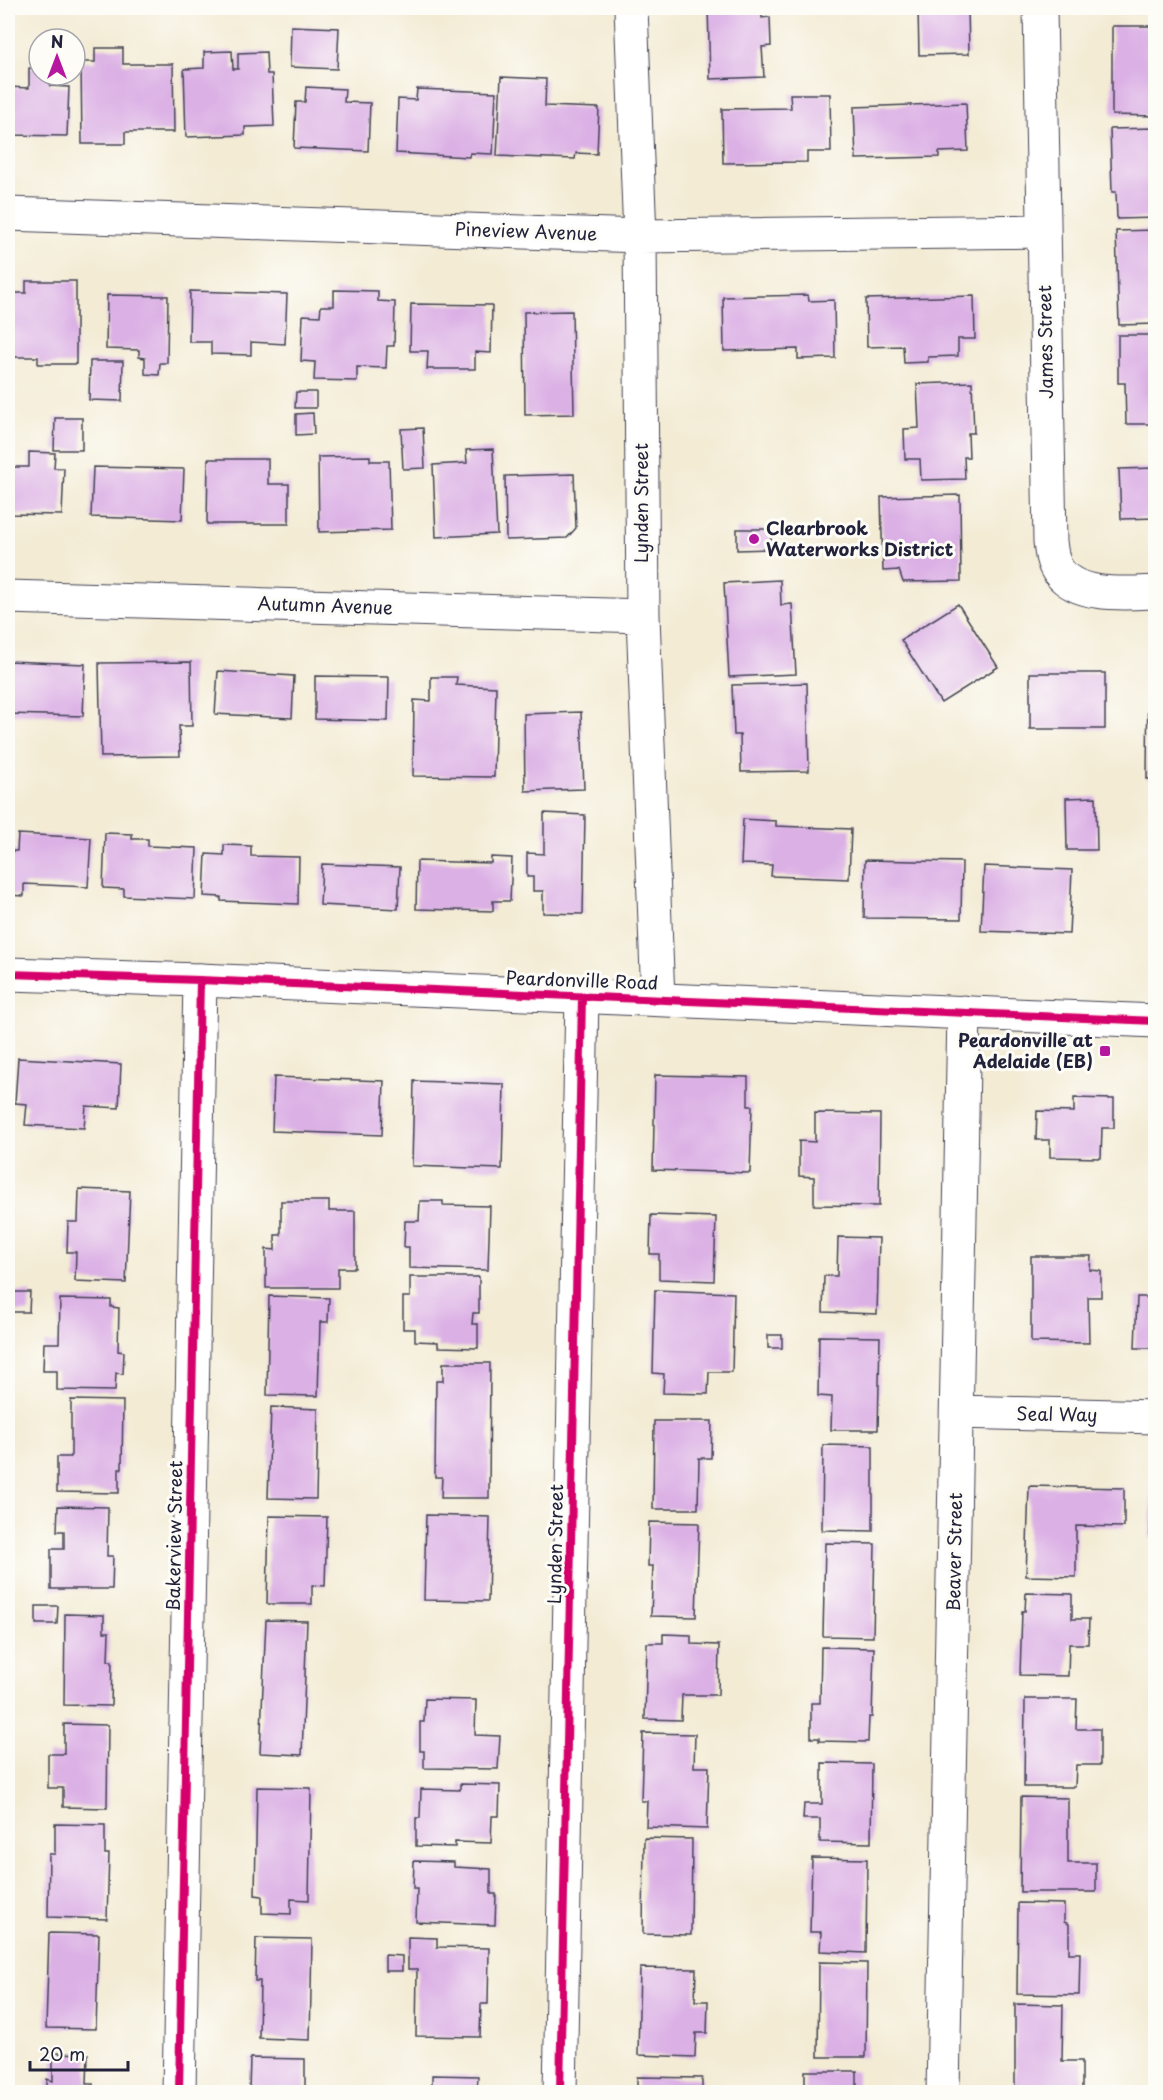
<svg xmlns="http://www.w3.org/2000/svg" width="1163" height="2100" viewBox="0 0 1163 2100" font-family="'Playpen Sans',sans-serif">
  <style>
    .built { fill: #f2cfe0 }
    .building { fill: #dbb0e5 }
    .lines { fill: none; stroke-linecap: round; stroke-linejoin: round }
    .street-casing { stroke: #414052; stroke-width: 35 }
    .secondary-casing { stroke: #414052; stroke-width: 35 }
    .street { stroke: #fff; stroke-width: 33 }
    .secondary { stroke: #fff; stroke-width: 33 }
    .cycleway-casing { stroke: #fdfcf7; stroke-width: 11 }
    .cycleway { stroke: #d6006c; stroke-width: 8 }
    .poi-dot { fill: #b5179e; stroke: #fdfcf7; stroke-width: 2 }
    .labels { text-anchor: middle; stroke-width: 6; stroke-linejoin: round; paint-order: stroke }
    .street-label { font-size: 18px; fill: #22223b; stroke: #fdfcf7 }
    .poi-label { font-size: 18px; font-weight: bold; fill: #22223b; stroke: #fdfcf7; text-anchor: start }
  </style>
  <rect width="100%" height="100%" fill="#fdfcf7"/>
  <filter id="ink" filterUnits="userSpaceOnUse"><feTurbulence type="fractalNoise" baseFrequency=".0167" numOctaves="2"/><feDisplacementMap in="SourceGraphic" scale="12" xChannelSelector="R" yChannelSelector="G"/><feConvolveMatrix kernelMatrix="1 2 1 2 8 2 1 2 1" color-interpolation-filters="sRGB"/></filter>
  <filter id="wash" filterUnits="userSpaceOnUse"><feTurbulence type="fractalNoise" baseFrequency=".008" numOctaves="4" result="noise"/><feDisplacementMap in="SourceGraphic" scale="24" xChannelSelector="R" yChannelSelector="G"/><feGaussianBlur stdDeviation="1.35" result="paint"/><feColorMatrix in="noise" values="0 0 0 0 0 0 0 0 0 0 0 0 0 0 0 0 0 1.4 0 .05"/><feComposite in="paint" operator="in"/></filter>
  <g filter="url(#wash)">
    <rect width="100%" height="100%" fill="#f3ebd4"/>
    <path class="built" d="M8 1187H11L8 1370Z"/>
    <g id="blocks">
      <path class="building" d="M708 8H762V18L770 17 771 46 762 47 764 77 710 79Z
        M918 8H968L969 54 919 55Z
        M1110 8H1156V13H1110Z
        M291 26 339 28 337 69 290 67Z
        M1112 26H1155L1156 116 1112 115Z
        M95 48H123V64H173L174 132H125V144H82L81 62H95Z
        M232 51 233 69H238V53L266 52 267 74H272L274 126 245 127V135L186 137 184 69 204 68V52Z
        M29 68H39V75H51L50 86 69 87 67 136 8 135V87L29 88Z
        M501 77 546 79 545 106 599 108 597 154 576 153 575 159 497 156Z
        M306 87 345 89 344 102 370 103 368 151 294 148 296 102H305Z
        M417 89 496 92 493 154 470 153 469 157 396 153 398 99 416 100Z
        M790 94H830L831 152H807V162L723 163 722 109 791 108Z
        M966 103 968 151 939 152V157L856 159 854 107Z
        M1156 128V218L1117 219 1116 192H1112L1110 129Z
        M1156 230V324L1119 325 1116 231Z
        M26 281H76V364H38V357H8V293H26Z
        M334 290 378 291V301L395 302 394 346H387L386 368 357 367V381L314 380 315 362 301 361 303 315 320 316 321 306H334Z
        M190 291 287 294 285 344 251 342V355L211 354V342H189Z
        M107 295 168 296 167 363H160L159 375 145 374V358L139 357V350L106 349Z
        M808 295 809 301 834 300 835 358 798 359V349L724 351 723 297Z
        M974 296 975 339H958V356L928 357V362L904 363 903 346 867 347 866 299Z
        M411 304 492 305 491 353 475 352V369H427L428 351H410Z
        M572 311 574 414 525 415 524 312Z
        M1118 335H1156V424H1126L1125 383H1118Z
        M90 361H123L122 401 89 400Z
        M972 382 974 433H968L969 457H964L965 479 921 480 920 459H905L904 429 919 428 917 384Z
        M296 392H316V408H295Z
        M313 413 314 434 296 435V414Z
        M55 418H82V450H54Z
        M423 428 425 468 403 469 401 429Z
        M493 449 497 534 436 537 433 465 467 463 466 450Z
        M29 452 55 453 54 468H64L62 515 8 514V467H29Z
        M370 456V461H389L391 530 319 532 318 457Z
        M208 459H268V484H289V524H207Z
        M93 467 184 469 182 520 91 517Z
        M1156 468V518L1121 519 1119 469Z
        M574 474 576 528 567 538 506 540 505 476Z
        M960 495 961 581 903 582 899 570 883 571 881 497Z
        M737 529H771V549L737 550Z
        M780 580 781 605 792 604 796 674 729 677 724 583Z
        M958 604 998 667 941 703 901 640Z
        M8 661 85 664 83 716 8 714Z
        M191 662 192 726H179L180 756 101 757 99 663Z
        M1148 669H1156V779H1147Z
        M218 671 294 676 292 718 215 714Z
        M1030 673H1105V729H1030Z
        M315 676 389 677 388 721 315 719Z
        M431 677H457L456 685 496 687 494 777 413 776 414 700 431 701Z
        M807 683 809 771 741 772 740 735H734L732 685Z
        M581 712 584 789 525 791 524 714Z
        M1096 797 1097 850H1067L1066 798Z
        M544 813 585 815 583 914 543 913V891H533V877H527V853L544 854Z
        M743 819 776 821V826L851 829 849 879 771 876 772 865 741 864Z
        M105 833 132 834V839H148V846L197 848 195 899 124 896V889L103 888Z
        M18 834 91 838 88 887 24 884V896L8 895V851H17Z
        M224 845 251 846V856L299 857 298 904 221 901V897L204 896 206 854 224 855Z
        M491 857 512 858 510 901H493V911L416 909 417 861 491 863Z
        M865 860 962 862 961 919 864 918Z
        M322 864 400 867 398 909 320 905Z
        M984 866 1072 870 1069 934 981 931Z
        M18 1058 121 1064 119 1108 86 1106 84 1128 25 1125 27 1104 15 1103Z
        M655 1075 748 1077V1106H752L750 1173 653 1170Z
        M274 1077 384 1081 382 1135 272 1131Z
        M414 1081 504 1084 502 1169 412 1166Z
        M1074 1098 1114 1099V1128H1102L1101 1158 1050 1157V1140H1036L1037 1111 1074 1112Z
        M815 1113 880 1114 879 1206 814 1205V1177L799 1176V1141L815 1142Z
        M79 1189 130 1191 126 1283 75 1281 76 1252H67L68 1222H78Z
        M281 1201H329V1211H355V1268H338V1288H266V1249L275 1250V1235H281Z
        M420 1201H443V1205L490 1206 488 1270 409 1268V1247H404L405 1221H419Z
        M651 1215 716 1217 714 1281 659 1279V1254H650Z
        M838 1237 879 1238 877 1314 823 1312 824 1276H837Z
        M1031 1256H1091L1090 1270 1101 1271V1297H1088L1089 1343 1031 1342Z
        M410 1277H479V1313H473L472 1324H478V1348L438 1347V1342L415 1341V1329H403V1297H410Z
        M655 1290 734 1293 732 1372H709L708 1394 663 1393 664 1374 653 1373Z
        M12 1292H30L29 1312H11Z
        M269 1296 329 1298 328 1322H320L318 1396 267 1395Z
        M1137 1297H1156V1348H1135Z
        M60 1299 111 1300V1307L119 1308 118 1351 124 1352 123 1374 116 1373 115 1391 57 1390V1371H43L44 1343H59Z
        M768 1335H782V1348H768Z
        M819 1336 880 1337 878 1430H831L832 1397 818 1396Z
        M443 1363H490L489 1498H441L442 1477H435L436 1381H443Z
        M71 1400 123 1401 122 1469H119V1493L57 1492V1457H71Z
        M271 1407 318 1409 316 1499 268 1498Z
        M654 1421H712L711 1458H699L698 1509H653Z
        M823 1445 873 1446V1531L822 1530Z
        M1029 1486 1124 1488V1527L1076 1526V1577L1026 1576Z
        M1152 1486 1156 1487V1538H1150Z
        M58 1506 108 1507 107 1556H113L112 1589H51V1549H64V1531H57Z
        M426 1515 490 1517 488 1601 424 1600Z
        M269 1516 327 1517 325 1586 312 1585V1604H267Z
        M649 1522 699 1523 696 1617 651 1616 653 1566H648Z
        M825 1543 875 1544 873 1637 823 1636Z
        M1026 1593 1072 1594V1619H1089L1088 1644H1069L1068 1676 1020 1675 1022 1611H1025Z
        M36 1606H58L57 1624H36Z
        M65 1614 104 1615V1632H109L108 1661H112L111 1706 64 1705Z
        M266 1620 307 1621 302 1755 260 1753Z
        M663 1634 691 1635V1644L719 1645 718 1695H682L681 1720 645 1719 647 1643H663Z
        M821 1647 874 1648 872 1717H869L868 1742 819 1741V1738H811V1703H820Z
        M425 1699 476 1700 475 1735 500 1736 498 1769 424 1768V1751H420V1722H424Z
        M1025 1699H1077L1076 1729H1100V1765H1076L1075 1787H1024Z
        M64 1724 108 1725 107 1808 63 1807V1788H48V1754H64Z
        M643 1733 695 1734 694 1767H709L707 1829 646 1827 647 1801H641Z
        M822 1763 872 1764 871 1843 820 1842V1819H803L804 1804H822Z
        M460 1784 500 1785 499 1816H492L491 1843 455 1842V1847L416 1846V1818H420L421 1789 460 1790Z
        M257 1787 311 1788 309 1900 291 1899V1914L262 1913V1896L255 1895Z
        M1021 1797 1068 1798V1863H1096V1892H1020Z
        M55 1824 105 1825V1854H109L107 1919 48 1917 49 1854H55Z
        M644 1838 692 1839 691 1935 643 1934Z
        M812 1858 867 1859 866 1953 820 1951 821 1932H810Z
        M414 1861 454 1862V1867L491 1869V1894H496L495 1925 416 1922 417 1889H413Z
        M1018 1903 1064 1904V1922L1069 1924V1953H1080L1079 1995 1017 1994Z
        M49 1933 99 1934 96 2029 46 2028Z
        M408 1937 437 1938V1947L489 1948 488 2004H481L480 2037 416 2036 417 1969H408Z
        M256 1938 312 1939 310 2040 259 2038 260 1981H255Z
        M385 1955 402 1956V1971H385Z
        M819 1962 867 1963 866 2057H818Z
        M640 1968 696 1969 695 2001H708L707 2033H696L695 2057 638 2055Z
        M1015 2004 1063 2005 1062 2061H1082V2092H1015Z
        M53 2053 88 2054 87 2084H93V2092H47V2079L53 2081Z
        M250 2058 305 2059V2092H249Z
        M805 2071H857V2092H805Z
        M432 2075 478 2076 477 2092H432Z
        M637 2077 702 2078V2092H637Z"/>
    </g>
  </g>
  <g filter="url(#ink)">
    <use href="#blocks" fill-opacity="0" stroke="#414052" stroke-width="1.5"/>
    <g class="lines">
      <g class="street-casing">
        <path id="street" d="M631 8 640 236 643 616 658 999
          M1040 8 1050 541C1051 551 1052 563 1059 572 1079 598 1126 593 1156 592
          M8 214 640 236 1044 231
          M8 597 643 616
          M958 1412 1156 1417
          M179 2092 200 980
          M560 2092 582 997
          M943 2092 964 1012"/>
      </g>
      <g class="secondary-casing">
        <path id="secondary" d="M8 974 200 980 1156 1021"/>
      </g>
      <use href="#street" class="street"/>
      <use href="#secondary" class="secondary"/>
      <g class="cycleway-casing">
        <path id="cycleway" d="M8 974 200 980 1156 1021
          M179 2092 200 980
          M560 2092 582 997"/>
      </g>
      <use href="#cycleway" class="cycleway"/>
    </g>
  </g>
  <g class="poi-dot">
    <circle cx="754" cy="539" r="6"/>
    <rect x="1099" y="1045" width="12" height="12" rx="3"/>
  </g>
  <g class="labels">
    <g class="street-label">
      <text transform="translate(526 232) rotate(2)" y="6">Pineview Avenue</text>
      <text transform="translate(1046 342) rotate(-91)" y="6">James Street</text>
      <text transform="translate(642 503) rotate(-90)" y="6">Lynden Street</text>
      <text transform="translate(325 606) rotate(2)" y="6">Autumn Avenue</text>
      <text transform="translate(582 981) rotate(2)" y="6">Peardonville Road</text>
      <text transform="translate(1057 1415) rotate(1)" y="6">Seal Way</text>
      <text transform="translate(175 1536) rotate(-89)" y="6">Bakerview Street</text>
      <text transform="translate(556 1544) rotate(-89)" y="6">Lynden Street</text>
      <text transform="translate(955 1552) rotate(-89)" y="6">Beaver Street</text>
    </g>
    <g class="poi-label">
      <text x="766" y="535">Clearbrook<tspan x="766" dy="21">Waterworks District</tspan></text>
      <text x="1093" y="1047" text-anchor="end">Peardonville at<tspan x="1093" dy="21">Adelaide (EB)</tspan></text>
    </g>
  </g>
  <rect width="1163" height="2100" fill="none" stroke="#fdfcf7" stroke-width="30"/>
  <g transform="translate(57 57)"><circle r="28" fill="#fdfcf7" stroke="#a5a5ac" stroke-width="1.5"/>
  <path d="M0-4.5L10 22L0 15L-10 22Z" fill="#b5179e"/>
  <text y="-9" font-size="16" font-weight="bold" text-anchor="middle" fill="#22223b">N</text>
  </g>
  <path d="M30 2061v9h98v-9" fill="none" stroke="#22223b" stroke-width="3"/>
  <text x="39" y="2061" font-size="18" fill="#22223b" stroke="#fdfcf7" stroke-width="4.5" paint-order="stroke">20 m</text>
</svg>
